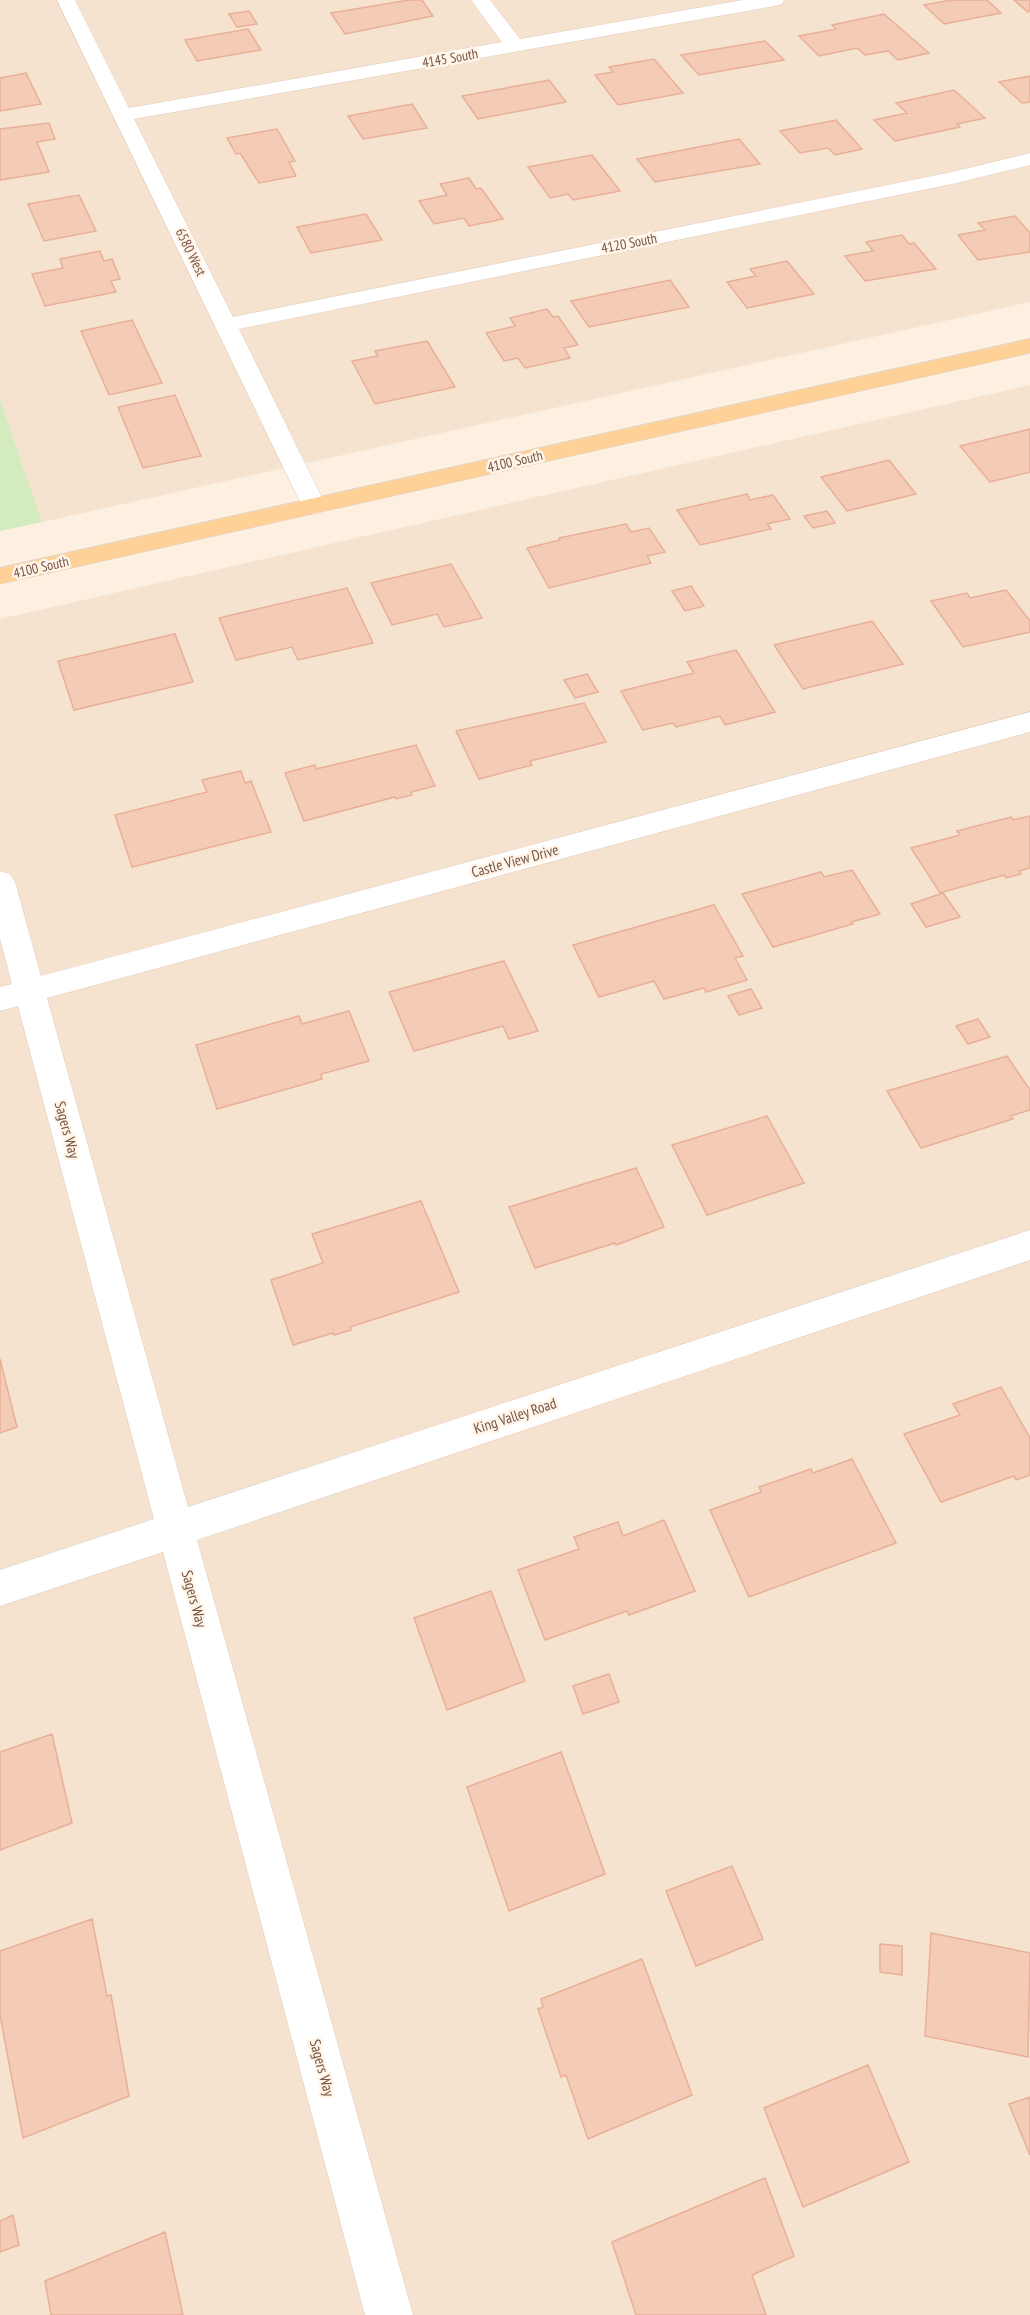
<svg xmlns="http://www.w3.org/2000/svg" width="1030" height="2315" viewBox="0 0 1030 2315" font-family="'PT Sans Narrow',sans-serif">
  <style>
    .residential { fill: #f5e2cf }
    .green { fill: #d4ebbf }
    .building { fill: #f4cbb7; stroke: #e8b096; stroke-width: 1.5 }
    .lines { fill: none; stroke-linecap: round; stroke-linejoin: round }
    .minor-casing { stroke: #e2ccbc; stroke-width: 1 }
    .major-casing { stroke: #d9cfcb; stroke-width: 1 }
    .minor { fill: #fff; fill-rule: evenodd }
    .major { fill: #ffd196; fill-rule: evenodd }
    .labels { text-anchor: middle; stroke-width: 5; stroke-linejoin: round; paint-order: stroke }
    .far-street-label { font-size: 14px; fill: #765446; stroke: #fff5e8 }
    .street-label { font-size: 15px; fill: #765446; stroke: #fff5e8 }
  </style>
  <rect width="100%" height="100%" fill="#fdf0e1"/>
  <path class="residential" d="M0 0H1030V302L42 522 0 399Z
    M1030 385V2315H0V619Z"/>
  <path class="green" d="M0 399 42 522 0 531Z"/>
  <path class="building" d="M409 0H422L433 16 345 34 331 13Z
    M951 0H987L1001 13 944 24 924 5Z
    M1014 0H1030V11L1028 12Z
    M249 11 257 24 237 27 229 14Z
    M884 14 929 53 898 60 888 51 865 55 857 48 819 56 799 36 836 29 832 25Z
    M248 29 261 50 197 61 185 40Z
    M765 41 784 60 699 75 681 55Z
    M654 59 683 93 618 105 595 75 613 72 609 67Z
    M26 73 41 104 0 111V78Z
    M1030 76V102L1022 103 999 82Z
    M549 80 566 102 478 119 462 96Z
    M954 90 985 118 957 124 960 127 895 141 874 120 907 113 896 103Z
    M412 104 427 128 363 139 348 116Z
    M836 120 862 149 835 155 828 148 800 153 780 131Z
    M49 123 55 139 37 142 49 172 0 180V129Z
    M277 129 295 161 289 162 296 176 259 183 240 153 236 154 227 138Z
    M739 139 760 164 655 182 637 159Z
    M592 155 620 191 573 200 568 194 550 198 528 167Z
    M469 178 476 189 481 188 503 219 469 226 464 218 434 224 419 201 447 195 440 184Z
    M79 195 96 231 44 241 28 204Z
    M366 214 382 240 311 253 297 227Z
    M1015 216 1030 233V252L978 260 958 235 985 230 978 223Z
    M902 235 909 244 914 243 936 269 865 281 845 256 873 251 866 242Z
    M100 251 104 261 112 259 120 279 111 281 116 292 45 306 32 274 63 268 60 259Z
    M787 261 814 294 747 308 727 282 756 276 750 269Z
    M670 280 689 307 589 327 571 301Z
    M547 309 553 317 558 316 578 345 564 348 570 358 525 368 518 358 504 361 486 333 515 326 510 318Z
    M132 320 162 383 109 395 81 331Z
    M427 341 455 387 375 404 352 361 378 356 375 351Z
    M175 395 201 456 143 468 118 407Z
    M1030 429V472L990 482 960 446Z
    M889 460 916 494 847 511 821 477Z
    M747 494 750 500 773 495 790 519 767 524 771 529 700 545 677 510Z
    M827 511 835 523 813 528 804 516Z
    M626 524 631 532 649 528 665 552 647 556 651 563 549 588 527 548 560 540 559 538Z
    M451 564 482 618 444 627 437 614 392 625 371 583Z
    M691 586 704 606 685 611 672 591Z
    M347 588 373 643 298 660 292 647 236 660 219 618Z
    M1006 590 1030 621V632L963 647 931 601 967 593 970 598Z
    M872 621 903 664 803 689 774 645Z
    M175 634 193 682 74 710 58 661Z
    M736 650 775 712 725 725 720 716 676 727 673 723 643 730 621 691 694 673 687 662Z
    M587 674 598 692 575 698 564 680Z
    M584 703 606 742 530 761 532 765 479 779 456 731Z
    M416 745 435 786 411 792 412 795 396 799 395 797 304 821 285 773 315 765 316 769Z
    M241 771 245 783 251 781 271 832 132 867 115 815 207 792 202 780Z
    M1030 816V868L1019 871 1021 874 1006 878 1004 875 940 893 911 848 960 835 957 831 1011 817 1013 820Z
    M852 870 880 914 851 922 853 924 773 947 742 894 821 872 824 877Z
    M943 893 960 917 926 927 911 904Z
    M714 905 743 956 735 958 747 980 706 992 704 988 664 999 654 981 599 997 573 945Z
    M504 961 538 1031 509 1039 503 1026 414 1051 389 992Z
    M751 989 762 1008 739 1015 728 996Z
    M349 1011 369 1061 321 1074 322 1079 217 1109 196 1045 299 1016 302 1024Z
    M978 1019 990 1037 968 1044 956 1026Z
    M1007 1056 1030 1090V1110L1010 1116 1013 1119 921 1148 887 1091Z
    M767 1116 804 1183 707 1215 672 1145Z
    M636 1168 664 1227 616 1245 615 1243 535 1268 509 1207Z
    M421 1201 459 1292 350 1327 351 1330 334 1335 333 1333 293 1345 271 1280 323 1263 312 1234Z
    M0 1359 17 1427 0 1433Z
    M1001 1387 1030 1438V1475L1016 1480 1014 1476 941 1502 904 1434 960 1415 953 1404Z
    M852 1459 896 1543 749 1597 710 1510 761 1492 759 1487 811 1469 813 1473Z
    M664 1520 695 1591 629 1615 627 1611 545 1640 518 1570 579 1549 574 1537 618 1522 623 1536Z
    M491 1591 525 1681 447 1710 414 1618Z
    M609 1674 619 1702 583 1714 573 1686Z
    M52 1734 72 1823 0 1850V1752Z
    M561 1752 605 1874 509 1911 467 1787Z
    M732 1866 763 1939 696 1966 666 1891Z
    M92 1919 107 1996 111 1995 129 2096 23 2138 0 2015V1951Z
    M931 1933 1030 1953 1028 2057 925 2036Z
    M880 1944 902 1946V1975L880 1972Z
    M642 1959 692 2095 588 2139 566 2075 561 2077 538 2009 543 2007 541 1999Z
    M868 2065 909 2162 803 2207 764 2108Z
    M1030 2097V2155L1009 2104Z
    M765 2178 794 2256 752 2275 766 2315H636L612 2242Z
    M13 2215 19 2245 0 2252V2221Z
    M165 2232 183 2315H51L45 2281Z"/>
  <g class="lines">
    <g class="minor-casing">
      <path id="minor" d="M57 0H75L129 108 502 42 471 0H490L520 39 743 0H784L782 4 775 6 134 119 233 317 952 172 1030 153V165L952 184 239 329 326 506 323 511 314 514 305 511 302 506Z
        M1030 712V732L47 998 188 1507 1030 1230V1260L197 1540 413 2315H365L163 1552 0 1606V1570L154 1519 18 1006 0 1011V987L12 984 0 938V871L10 874 15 882 41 976Z"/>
    </g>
    <g class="major-casing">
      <path id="major" d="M1030 339V353L0 584V568Z"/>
    </g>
    <use href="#minor" class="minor"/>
    <use href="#major" class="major"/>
  </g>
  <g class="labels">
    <g class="far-street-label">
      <text transform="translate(450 58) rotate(-10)" y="5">4145 South</text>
      <text transform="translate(629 243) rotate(-11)" y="5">4120 South</text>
      <text transform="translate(191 252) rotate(64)" y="5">6580 West</text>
      <text transform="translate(515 461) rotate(-13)" y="5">4100 South</text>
      <text transform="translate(41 567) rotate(-13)" y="5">4100 South</text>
    </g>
    <g class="street-label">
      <text transform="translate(515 861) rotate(-15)" y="5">Castle View Drive</text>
      <text transform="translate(67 1130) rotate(75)" y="5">Sagers Way</text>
      <text transform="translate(515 1416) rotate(-18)" y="5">King Valley Road</text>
      <text transform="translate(194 1599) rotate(75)" y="5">Sagers Way</text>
      <text transform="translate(322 2068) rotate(75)" y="5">Sagers Way</text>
    </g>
  </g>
</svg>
